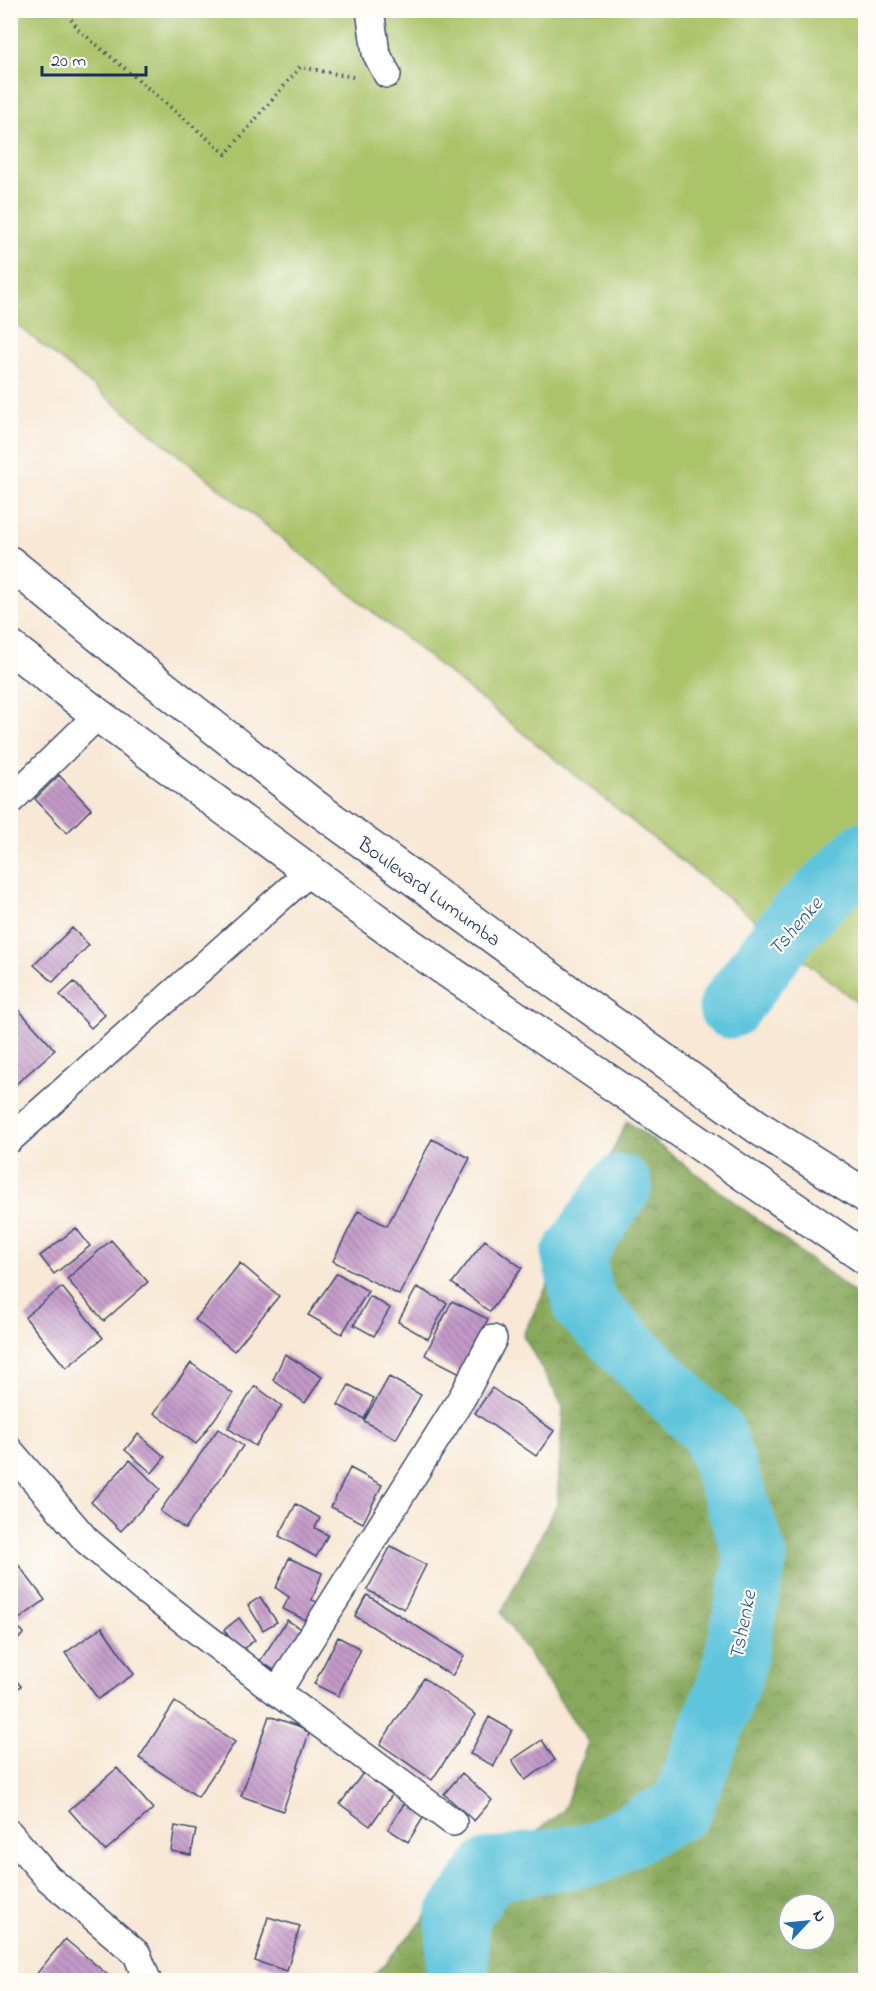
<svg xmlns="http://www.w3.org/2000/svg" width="876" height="1991" viewBox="0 0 876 1991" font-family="'Indie Flower',sans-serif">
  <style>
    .green { fill: #abc369; stroke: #637964; stroke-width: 1.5 }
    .forest { fill: url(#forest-crowns); stroke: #526c5e; stroke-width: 1.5; fill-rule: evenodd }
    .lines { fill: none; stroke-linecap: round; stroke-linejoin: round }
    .river { stroke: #5fc5dc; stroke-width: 63 }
    .building { fill: url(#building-back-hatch) }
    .street-casing { stroke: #3c4b70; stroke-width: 30 }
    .highway-casing { stroke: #3c4b70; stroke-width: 36 }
    .path { stroke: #3c4b70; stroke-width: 4; stroke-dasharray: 1.5 4.5; stroke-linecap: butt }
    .street { stroke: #fff; stroke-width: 27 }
    .highway { stroke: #fff; stroke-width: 33 }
    .labels { text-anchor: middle; stroke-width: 4.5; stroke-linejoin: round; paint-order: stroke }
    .street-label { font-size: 20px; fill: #1b2f5e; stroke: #fdfcf7 }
    .water-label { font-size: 21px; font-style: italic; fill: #2f5c84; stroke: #fdfcf7 }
  </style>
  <defs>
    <pattern id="forest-crowns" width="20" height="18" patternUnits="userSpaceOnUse" patternTransform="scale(1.5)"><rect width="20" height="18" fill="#88a95d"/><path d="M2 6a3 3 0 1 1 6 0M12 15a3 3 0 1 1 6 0" fill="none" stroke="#6e8a50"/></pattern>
    <pattern id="building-back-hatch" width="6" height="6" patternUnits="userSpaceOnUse" patternTransform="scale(1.5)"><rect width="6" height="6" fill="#c49ac8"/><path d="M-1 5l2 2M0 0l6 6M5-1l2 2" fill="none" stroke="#9e7ea6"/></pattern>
  </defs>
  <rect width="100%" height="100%" fill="#fdfcf7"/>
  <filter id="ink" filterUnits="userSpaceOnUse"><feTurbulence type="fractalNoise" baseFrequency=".0167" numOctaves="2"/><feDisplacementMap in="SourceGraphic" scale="12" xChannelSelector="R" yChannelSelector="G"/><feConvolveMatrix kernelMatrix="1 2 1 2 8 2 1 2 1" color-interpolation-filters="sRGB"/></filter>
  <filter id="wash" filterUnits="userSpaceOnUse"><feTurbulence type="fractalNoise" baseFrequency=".008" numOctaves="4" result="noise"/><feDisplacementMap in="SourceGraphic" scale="24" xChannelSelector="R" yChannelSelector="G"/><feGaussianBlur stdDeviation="1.35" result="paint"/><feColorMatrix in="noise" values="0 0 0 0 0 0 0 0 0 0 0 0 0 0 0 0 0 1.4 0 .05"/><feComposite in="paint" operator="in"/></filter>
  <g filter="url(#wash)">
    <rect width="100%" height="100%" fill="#f8e8d5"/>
    <path class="green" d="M10 11H865V1009L11 320Z"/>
    <path class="forest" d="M627 1121 865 1301V1980H370L438 1903 507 1855 564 1810 588 1742 501 1613 557 1504 563 1407 523 1335ZM789 1904H825V1940H789Z"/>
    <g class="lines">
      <path class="river" d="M730 1007 793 923 866 852
        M458 1980 457 1917 490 1870 596 1853 682 1807 732 1675 756 1558 713 1432 585 1306 573 1256 621 1186"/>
    </g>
    <g id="blocks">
      <path class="building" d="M59 775 91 809 67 833 35 799Z
        M72 928 89 945 53 982 34 965Z
        M74 982 105 1015 91 1028 60 995Z
        M10 1000 55 1050 16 1084 10 1078Z
        M432 1139 470 1158 399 1295 333 1261 358 1211 387 1226Z
        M76 1228 90 1246 54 1274 40 1256Z
        M111 1240 148 1282 104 1321 67 1279Z
        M485 1240 522 1268 490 1312 452 1283Z
        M240 1263 279 1296 234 1351 195 1320Z
        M337 1273 368 1291 342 1334 308 1315Z
        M62 1287 103 1338 66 1368 25 1317Z
        M417 1287 447 1303 428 1339 398 1322Z
        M370 1296 390 1308 374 1336 354 1325Z
        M452 1301 488 1319 460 1373 425 1355Z
        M285 1354 322 1377 305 1403 273 1380Z
        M191 1363 233 1394 196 1444 154 1413Z
        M389 1377 421 1395 396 1439 364 1421Z
        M349 1385 374 1398 364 1419 338 1405Z
        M255 1386 282 1406 255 1446 228 1428Z
        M492 1388 554 1431 536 1456 475 1413Z
        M218 1429 243 1446 185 1529 160 1511Z
        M138 1434 165 1457 152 1473 125 1450Z
        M130 1460 160 1489 121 1531 91 1502Z
        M350 1468 382 1485 363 1523 331 1507Z
        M296 1504 320 1518 315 1528 328 1535 316 1557 279 1536Z
        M391 1546 426 1565 404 1609 367 1590Z
        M289 1558 322 1573 312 1600 325 1605 309 1622 283 1609 289 1597 276 1588Z
        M17 1563 45 1600 19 1619 10 1608V1568Z
        M367 1595 464 1656 452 1676 355 1616Z
        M260 1597 277 1622 263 1630 248 1605Z
        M239 1618 255 1640 240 1651 224 1630Z
        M10 1619 24 1633 10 1647Z
        M287 1620 310 1635 283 1676 260 1661Z
        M102 1627 134 1674 98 1699 65 1653Z
        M338 1637 361 1649 338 1696 314 1684Z
        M10 1674 21 1686 10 1695Z
        M424 1678 476 1715 432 1780 380 1744Z
        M175 1702 235 1742 198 1797 139 1758Z
        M269 1716 310 1730 283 1811 241 1796Z
        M489 1717 512 1730 494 1766 470 1754Z
        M542 1740 555 1760 525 1780 512 1760Z
        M117 1768 153 1809 105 1851 69 1810Z
        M363 1773 392 1795 370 1826 340 1804Z
        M462 1773 492 1800 474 1821 444 1794Z
        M405 1802 425 1815 408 1842 388 1829Z
        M175 1826 196 1830 191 1855 171 1851Z
        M268 1917 300 1926 287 1971 255 1961Z
        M65 1939 109 1976 105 1980H38L34 1977Z"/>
    </g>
  </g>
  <g filter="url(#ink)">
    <use href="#blocks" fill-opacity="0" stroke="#3c4b70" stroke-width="1.5"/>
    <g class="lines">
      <g class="street-casing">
        <path id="street" d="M370 10 376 53 387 74
          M10 801 98 715
          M10 1139 309 872
          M10 1451 86 1540 142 1588 277 1692 453 1822
          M277 1692 463 1396 493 1339
          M10 1834 48 1878 137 1954 147 1980"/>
      </g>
      <g class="highway-casing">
        <path id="highway" d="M10 563 145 673 314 806 588 1006 762 1130 866 1196
          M10 647 98 715 410 945 866 1258"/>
      </g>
      <path class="path" d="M64 10 79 30 226 154 300 67 353 77"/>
      <use href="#street" class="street"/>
      <use href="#highway" class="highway"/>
    </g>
  </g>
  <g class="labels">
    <g class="street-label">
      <text transform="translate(430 891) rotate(36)" y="7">Boulevard Lumumba</text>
    </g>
    <g class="water-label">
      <text transform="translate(795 926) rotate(-49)" y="7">Tshenke</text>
      <text transform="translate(742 1625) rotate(-79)" y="7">Tshenke</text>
    </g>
  </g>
  <rect width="876" height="1991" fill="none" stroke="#fdfcf7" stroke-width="36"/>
  <g transform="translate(807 1922) rotate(64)"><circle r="28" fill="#fdfcf7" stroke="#a3aaba" stroke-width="1.5"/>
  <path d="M0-4.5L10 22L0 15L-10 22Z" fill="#1f6fb2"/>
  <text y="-9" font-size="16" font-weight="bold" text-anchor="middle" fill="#1b2f5e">N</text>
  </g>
  <path d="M42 66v9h104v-9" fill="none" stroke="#1b2f5e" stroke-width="3"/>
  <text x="51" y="66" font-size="18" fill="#1b2f5e" stroke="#fdfcf7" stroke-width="4.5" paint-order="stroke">20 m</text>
</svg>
